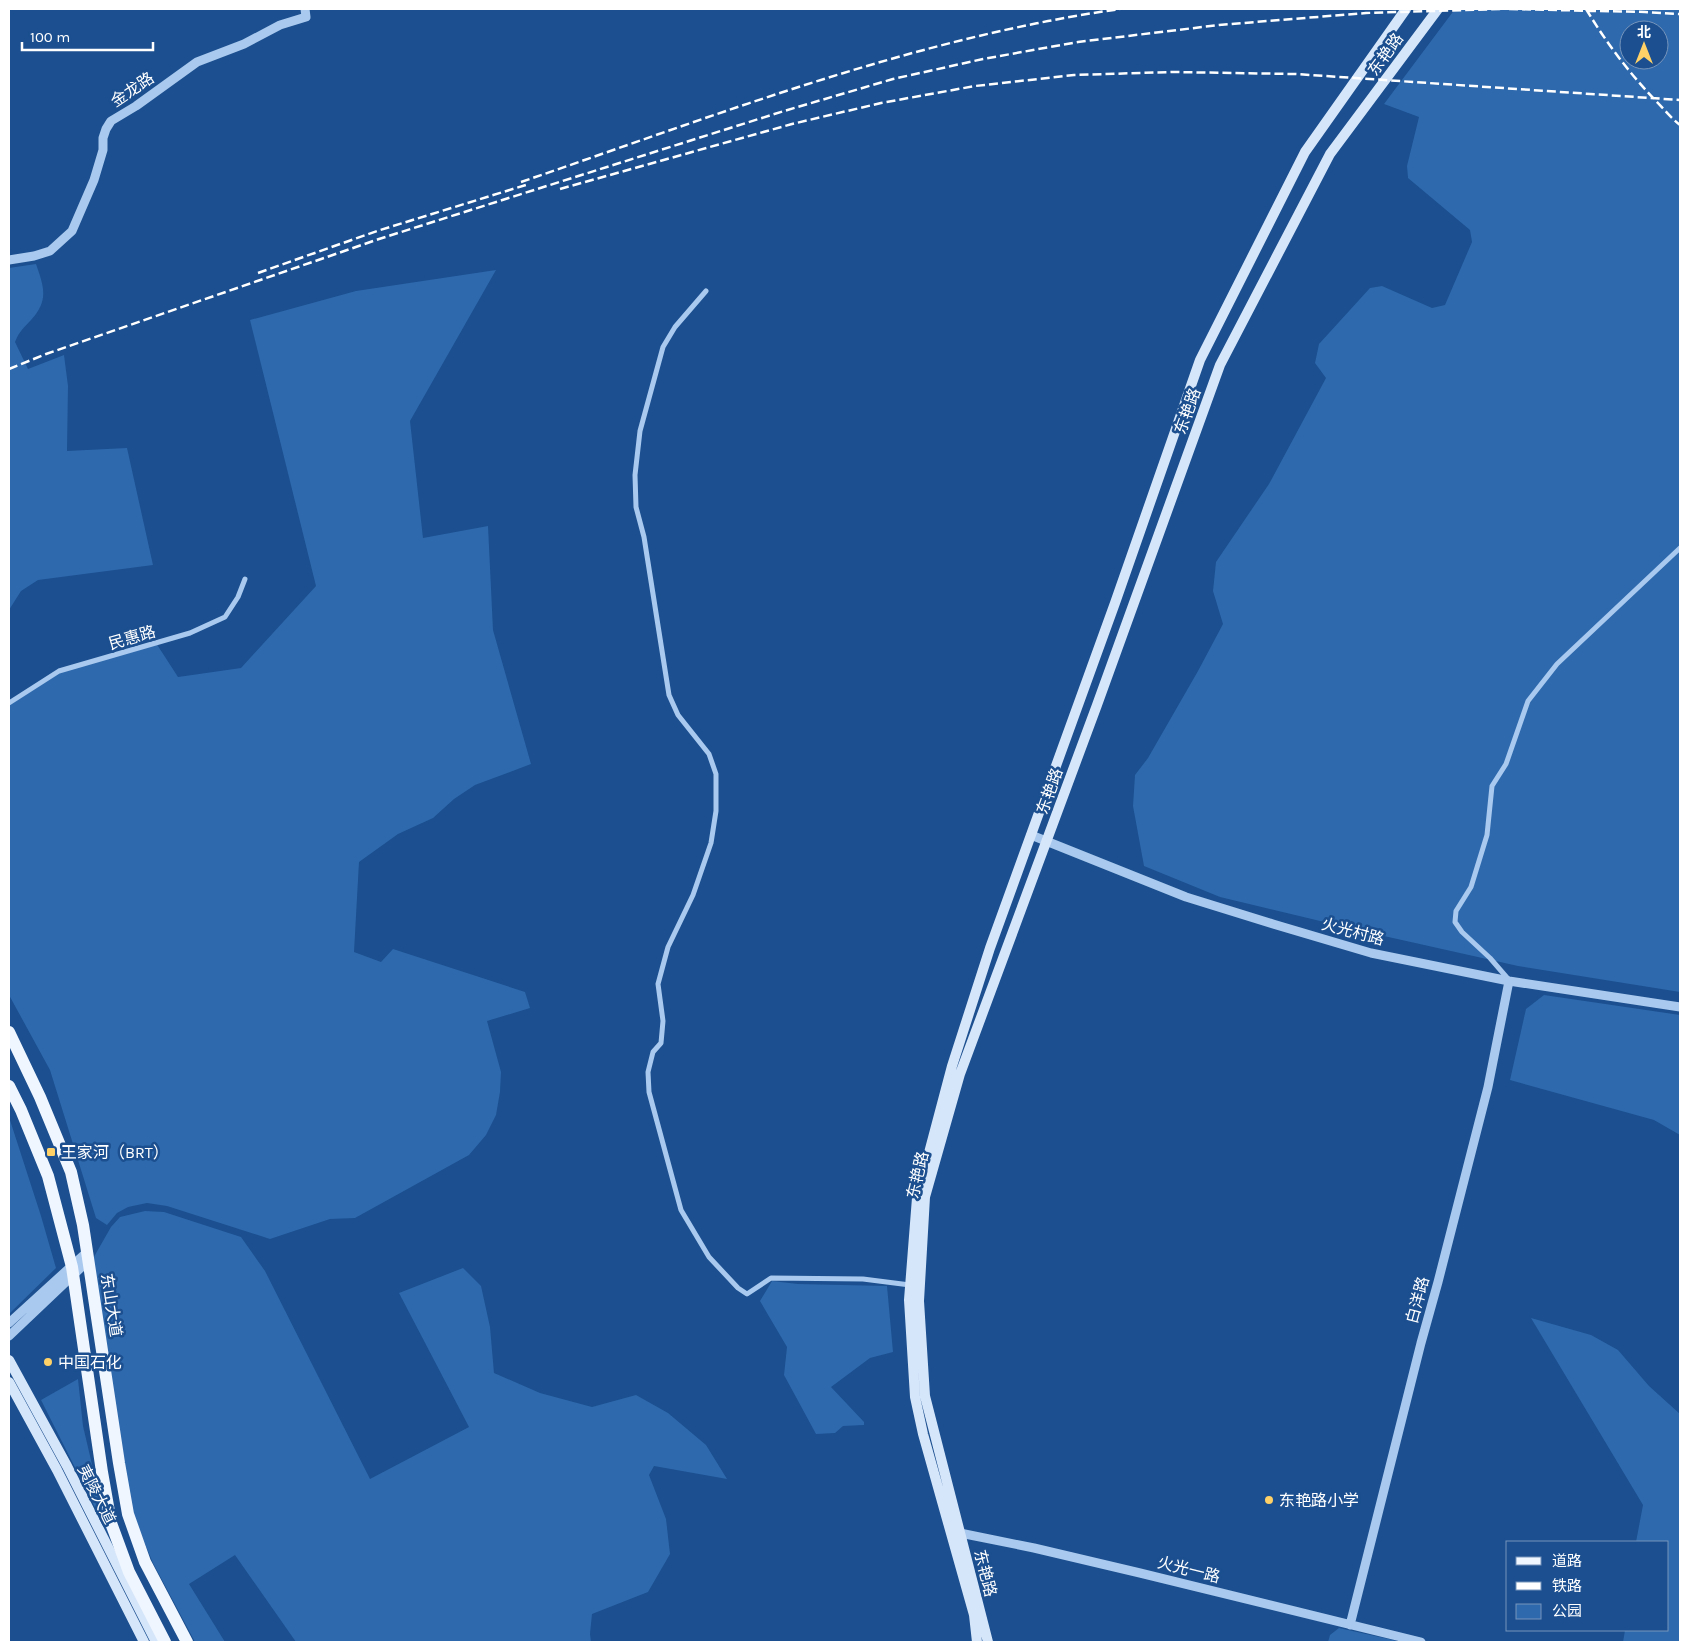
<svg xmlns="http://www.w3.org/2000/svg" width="1689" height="1651" viewBox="0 0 1689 1651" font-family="Karla,'Noto Sans SC',sans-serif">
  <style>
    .green { fill: #2e69ad; fill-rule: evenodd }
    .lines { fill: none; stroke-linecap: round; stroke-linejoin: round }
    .minor { stroke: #a9c9ee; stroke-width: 5 }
    .tertiary { stroke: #a9c9ee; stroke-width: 9 }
    .secondary { stroke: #d6e6fa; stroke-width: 10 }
    .primary { stroke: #f0f6ff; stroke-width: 12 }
    .rail { stroke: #fff; stroke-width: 2.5; stroke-dasharray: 9 4; stroke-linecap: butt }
    .poi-dot { fill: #ffd166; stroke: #1b4f8f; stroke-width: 2 }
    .labels { text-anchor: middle; stroke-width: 5; stroke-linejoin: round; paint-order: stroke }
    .street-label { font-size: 16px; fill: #fff; stroke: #1b4f8f }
    .poi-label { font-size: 16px; fill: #fff; stroke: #1b4f8f; text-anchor: start }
  </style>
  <rect width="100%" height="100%" fill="#1b4f8f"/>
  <path class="green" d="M1455 9H1680V992L1518 966 1366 932 1220 897 1144 866 1133 806 1135 775 1148 758 1198 671 1223 624 1213 591 1216 562 1269 484 1326 378 1315 363 1319 344 1370 288 1382 286 1432 308 1445 305 1472 242 1470 230 1408 178 1407 166 1419 117 1384 104ZM1629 30H1659V60H1629Z
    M36 264C44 287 49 300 31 320 23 329 20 330 15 342L28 369 64 355 68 386 67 451 127 448 153 565 38 580 21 591 9 610V268Z
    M496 270 410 421 423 538 488 526 493 630 531 764 475 785 454 799 433 818 398 834 359 862 354 952 381 962 393 949 525 992 530 1008 487 1021 501 1072 500 1092 496 1115 486 1135 469 1155 355 1218 330 1219 270 1239 167 1206 147 1203 128 1207 117 1213 107 1225 96 1218 50 1070 9 995V703L59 671 156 643 178 677 241 668 316 586 250 320 356 291Z
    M1544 995 1680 1015V1135L1654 1120 1510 1080 1526 1009Z
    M9 1117 41 1216 56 1268 9 1314Z
    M145 1211 164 1212 241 1237 265 1271 370 1479 469 1427 399 1293 463 1268 481 1286 490 1327 494 1373 540 1393 592 1407 636 1395 668 1413 706 1445 727 1479 654 1466 649 1475 666 1519 670 1554 648 1592 592 1614 590 1634 591 1642H296L235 1555 189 1584 225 1642H195L153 1563 132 1513 91 1262 111 1227 120 1217Z
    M772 1281 798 1284 887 1286 893 1352 870 1358 831 1387 864 1422V1425L843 1426 835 1433 816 1434 784 1375 787 1347 760 1301Z
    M1531 1318 1591 1335 1618 1350 1649 1386 1680 1414V1642H1623L1625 1630H1668V1542H1636L1643 1505Z
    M78 1379 83 1426 98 1490 112 1541 41 1400Z
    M1339 1628 1393 1640 1401 1642H1328L1330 1635Z"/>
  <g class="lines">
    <path class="minor" d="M706 291 675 327 663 347 640 431 635 475 636 507 644 537 669 695 678 715 709 754 716 774V811L711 843 693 895 668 947 658 984 663 1021 661 1043 653 1052 648 1072 649 1092 681 1210 709 1257 738 1288 747 1294 771 1278 863 1279 910 1285
      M9 703 59 671 190 633 225 617 238 597 245 579
      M1509 980 1490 958 1462 932 1455 922 1456 911 1471 887 1487 835 1492 786 1506 764 1528 701 1557 664 1680 548"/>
    <path class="tertiary" d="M9 260 34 256 50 251 72 231 94 180 103 150V138L106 129 111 121 136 106 197 62 244 44 280 25 306 17 305 9
      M1031 835 1186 897 1273 924 1371 953 1509 981 1680 1007
      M9 1323 87 1252
      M9 1336 88 1261
      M955 1532 1034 1548 1140 1573 1421 1642
      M1350 1625 1421 1343 1438 1282 1488 1087 1509 981"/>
    <path class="secondary" d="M9 1360 67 1466 156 1642
      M9 1382 57 1470 144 1642
      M977 1642 974 1615 923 1434 915 1397 909 1300 917 1198 952 1066 990 948 1115 603 1200 360 1305 152 1406 9
      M988 1642 925 1396 919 1301 925 1197 960 1074 1097 705 1220 365 1330 154 1438 9"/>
    <path class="primary" d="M9 1032 40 1097 71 1172 83 1225 119 1463 128 1514 145 1562 187 1642
      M9 1086 21 1110 48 1176 72 1267 102 1472 111 1523 129 1572 165 1642"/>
    <path class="rail" d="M1509 9 1645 12 1680 14
      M1586 9C1606 42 1629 73 1656 101 1664 109 1671 118 1680 125
      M521 182C717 115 914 38 1120 9
      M560 189 792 124 881 103 975 86 1074 75 1172 72 1295 74 1680 100
      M258 273 377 231 529 184
      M9 369 46 354 379 239 784 111 893 79 983 59 1078 42 1219 25 1366 13 1501 9"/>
  </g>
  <g class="poi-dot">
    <rect x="46" y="1147" width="10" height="10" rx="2.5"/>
    <circle cx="48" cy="1362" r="5"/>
    <circle cx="1269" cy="1500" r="5"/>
  </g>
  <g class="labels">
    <g class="street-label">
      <text transform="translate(1385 54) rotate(-54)" y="6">东艳路</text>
      <text transform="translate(132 89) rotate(-34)" y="6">金龙路</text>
      <text transform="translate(1187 411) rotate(-70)" y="6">东艳路</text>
      <text transform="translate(132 637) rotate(-16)" y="6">民惠路</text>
      <text transform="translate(1049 791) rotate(-70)" y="6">东艳路</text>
      <text transform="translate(1353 931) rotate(15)" y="6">火光村路</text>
      <text transform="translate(917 1175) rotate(-77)" y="6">东艳路</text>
      <text transform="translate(1417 1300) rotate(-75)" y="6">白洋路</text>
      <text transform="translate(112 1305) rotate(81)" y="6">东山大道</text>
      <text transform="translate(97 1494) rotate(63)" y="6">夷陵大道</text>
      <text transform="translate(1189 1569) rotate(14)" y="6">火光一路</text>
      <text transform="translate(986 1573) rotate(76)" y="6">东艳路</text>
    </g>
    <g class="poi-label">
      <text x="61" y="1158">王家河（BRT）</text>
      <text x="58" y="1368">中国石化</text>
      <text x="1279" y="1506">东艳路小学</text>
    </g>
  </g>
  <rect width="1689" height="1651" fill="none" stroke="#ffffff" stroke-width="20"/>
  <rect x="1506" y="1541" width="162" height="90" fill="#1b4f8f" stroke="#7695bc"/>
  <rect x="1516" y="1557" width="25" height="8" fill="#f0f6ff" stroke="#7695bc"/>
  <text x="1552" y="1566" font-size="15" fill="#ffffff">道路</text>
  <rect x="1516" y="1582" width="25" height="8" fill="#ffffff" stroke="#7695bc"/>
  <text x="1552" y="1591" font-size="15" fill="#ffffff">铁路</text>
  <rect x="1516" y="1604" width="25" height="15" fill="#2e69ad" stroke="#7695bc"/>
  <text x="1552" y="1616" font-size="15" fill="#ffffff">公园</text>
  <g transform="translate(1644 45)"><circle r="24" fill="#1b4f8f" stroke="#7695bc"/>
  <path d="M0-4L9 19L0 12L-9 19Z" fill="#ffd166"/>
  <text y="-8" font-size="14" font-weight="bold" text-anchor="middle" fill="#ffffff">北</text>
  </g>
  <path d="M22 42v8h131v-8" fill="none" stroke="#ffffff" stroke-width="2.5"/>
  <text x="30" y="42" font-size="15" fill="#ffffff" stroke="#1b4f8f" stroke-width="4" paint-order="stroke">100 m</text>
</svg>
